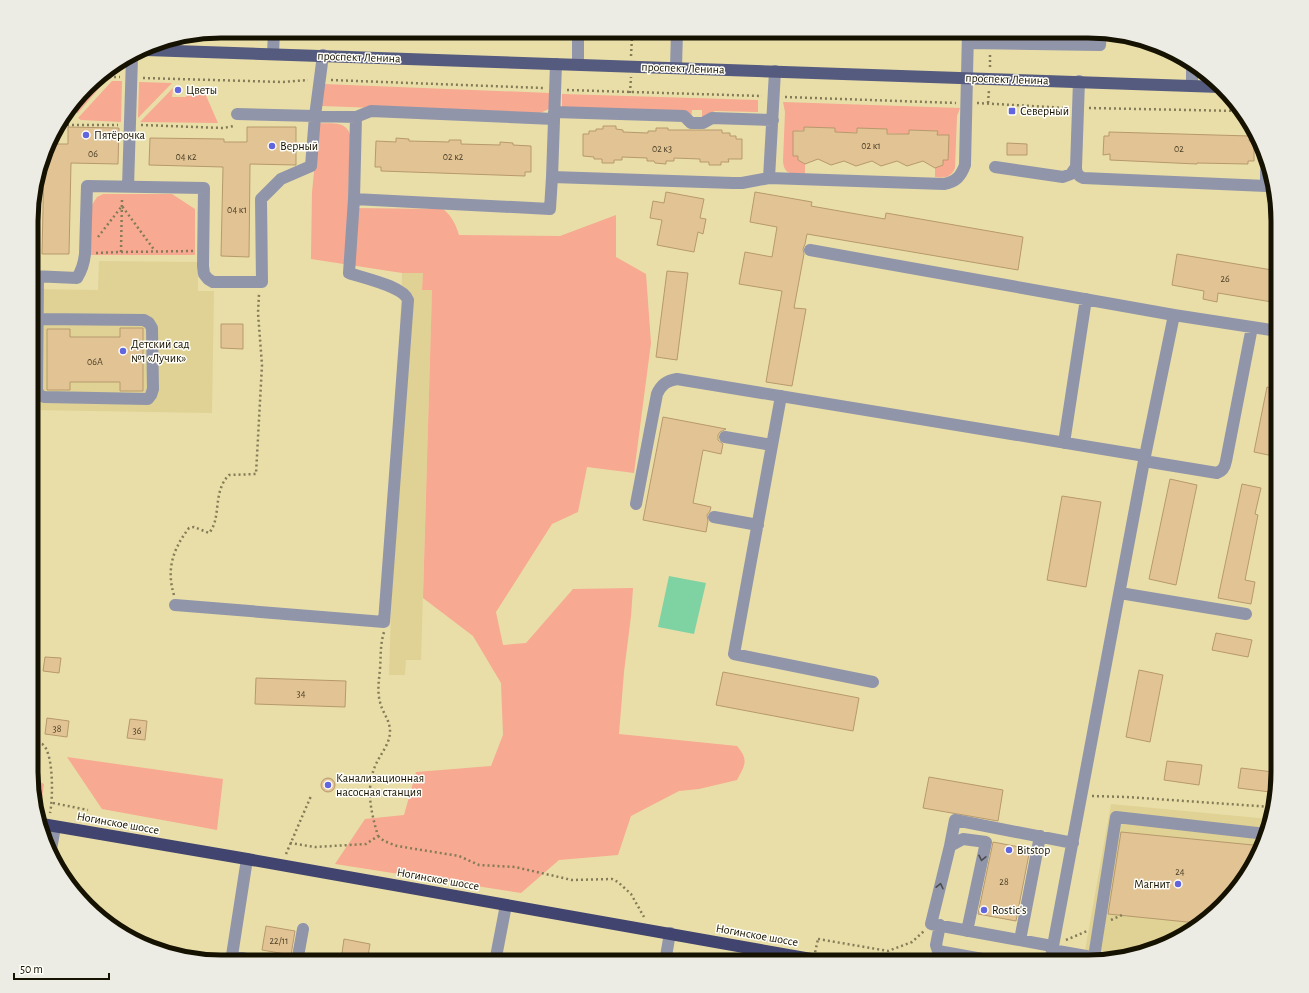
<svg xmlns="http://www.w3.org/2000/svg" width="1309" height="993" viewBox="0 0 1309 993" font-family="'Alegreya Sans',sans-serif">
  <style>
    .built { fill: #dfd294 }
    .green { fill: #f7a991 }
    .water { fill: #7fd3a3 }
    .building { fill: #e2c394; stroke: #b7996c }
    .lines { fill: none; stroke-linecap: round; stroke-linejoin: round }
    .path { stroke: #847c58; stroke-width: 2.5; stroke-dasharray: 2 3; stroke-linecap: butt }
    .minor { stroke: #9195aa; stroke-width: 12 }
    .major { stroke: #555a7f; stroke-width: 12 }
    .highway { stroke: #40446e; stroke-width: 12 }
    .path-bridge { stroke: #847c58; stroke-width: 2.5; stroke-dasharray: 2 3; stroke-linecap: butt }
    .oneway { stroke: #4d4d4d }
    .poi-dot { fill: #6266de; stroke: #fffef8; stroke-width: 1.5 }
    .labels { text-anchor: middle; stroke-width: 3; stroke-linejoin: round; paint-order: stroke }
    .number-label { font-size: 10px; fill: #493e26 }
    .street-label { font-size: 12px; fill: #161201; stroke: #fffef8 }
    .poi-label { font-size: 12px; fill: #161201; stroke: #fffef8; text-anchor: start }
    .rim { fill: none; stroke: #161201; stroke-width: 5 }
  </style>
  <rect width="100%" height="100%" fill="#e9dea8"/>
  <path class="built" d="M99 261 198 262V291H214L212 413 32 410V289L98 290Z
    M402 273H423L422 290H432L421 660H406L405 675H389Z
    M1111 804 1269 819 1263 845 1231 897 1172 942 1088 962H1083Z"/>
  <path class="green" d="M95 79H107L77 114 76 102Z
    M112 81H122L121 122 81 120 78 118Z
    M139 82 172 83 138 118Z
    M323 84 550 93 549 109 538 114 322 106Z
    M173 88 172 97H186L187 94H196L197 90 204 91 218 123 140 122Z
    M562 94 758 100V112L715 111 702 119V110H692L691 119 562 107Z
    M783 102 960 108 957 116 955 168C951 178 944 178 935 177V168L943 160 949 135H937L938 131 909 130V134L835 132V128L793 131V155L798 156V160L805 164V174C793 173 784 176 783 161L785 112Z
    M319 123C331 124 346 120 350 135L348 208 443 209C452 216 456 225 459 235L560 236 616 215V257L646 274 651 343 634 473 587 467 578 512 552 524 496 612 503 645 526 643 573 589 633 588 631 616 624 672 619 734 737 746C749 760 745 765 737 780L699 789 679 791 631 816 618 855 559 860 521 893 335 864 365 819 404 815 416 772 491 766 503 735 501 683 473 636 423 598 432 290H422L423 273H402L311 259 312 192Z
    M103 194H172L195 209V255H87L90 208 97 197Z
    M67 757 223 779 217 830 102 809Z
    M31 777 44 784 40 812 31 784Z"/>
  <path class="water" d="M669 576 706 583 694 634 658 627Z"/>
  <path class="building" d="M603 126H616V129L623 130V132L648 133V131H656V128H668V130H722V133H730V136H736V139H742V159H728L729 162H721V165H709V162H700V159L674 158V161H666V164L655 163 654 161H647V158L622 157V160H614V163H602V159H594V157L583 156V134H589V131H596V129H603Z
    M68 127 119 128 118 164 71 163 69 254H42L44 163 50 144H68Z
    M247 127H296V165L250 164 249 257 221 256 223 167 149 165 150 138 224 139V142H247Z
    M804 127 835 128V132L857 133V128L887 129V134H909V130L938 131 937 135H949L948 160H943V165L935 168 923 161 907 166 897 161 881 166 872 161 856 166 844 161 831 165 818 159 805 164 798 160V156H793V131H804Z
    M1109 132 1250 136 1249 141H1254V161H1248V164L1197 163V164L1110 160V154L1103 155 1104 136H1109Z
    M396 138 409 139V141L449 142V140H461V144L500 145V142L513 143V145L531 146V172H525V176L381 171V167H375L376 141 396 142Z
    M1007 143 1027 144V155H1007Z
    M666 192 704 199 700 218 706 219 703 234 698 232 694 252 657 245 662 220 650 218 653 201 664 203Z
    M755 192 812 202 811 206 885 219 886 213 1023 237 1018 270 807 234 805 244 803 249 804 254 794 308 806 309 792 386 766 382 782 291 739 284 745 252 772 257 777 227 750 222Z
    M1177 254 1278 271V303L1218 293 1217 302 1203 299 1204 291 1172 285Z
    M667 271 688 273 677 360 656 357Z
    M221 324H243V349L221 348Z
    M120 328H143V391H120V382H70V390H47V329H70V337H120Z
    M1267 387 1278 389V436L1273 456 1254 452Z
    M663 417 726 429 720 432 718 435V440L723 444 721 454 703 450 693 503 711 507 710 511 707 515 708 521 706 532 643 520Z
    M1170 479 1197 485 1176 585 1149 579Z
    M1242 484 1261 488 1255 514 1258 515 1245 580 1255 582 1251 604 1218 598Z
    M1062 496 1101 502 1086 587 1047 580Z
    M1216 633 1252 640 1248 657 1212 650Z
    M45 657 61 658 59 673 43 671Z
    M1139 670 1163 675 1150 742 1126 737Z
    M723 672 859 698 853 731 716 705Z
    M256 678 346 681 345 707 255 704Z
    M47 718 69 721 67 737 45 734Z
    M130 719 147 721 145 740 127 738Z
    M1167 761 1202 765 1199 785 1164 780Z
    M1241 768 1273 772 1270 792 1238 788Z
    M929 777 1003 790 998 821 923 808Z
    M321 785a7 7 0 1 1 14 0a7 7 0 1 1-14 0Z
    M1121 832 1263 846 1231 897 1197 923 1108 914Z
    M993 842 1030 849 1016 921 978 914Z
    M266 926 295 931 291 955 262 950Z
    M344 939 370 944 367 962H351L341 960Z"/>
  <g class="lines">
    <path class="path" d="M286 31 505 37 568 36
      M589 36 666 37
      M505 37 511 31
      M537 37V31
      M631 56 632 37
      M1169 57V51
      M990 67V54
      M99 77H120
      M143 78 283 82 308 80
      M331 80 544 88
      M567 90 762 96
      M630 93 631 77
      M785 97 956 103
      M977 103 1068 108
      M988 103 989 90
      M1089 108 1238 111
      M57 125H118
      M141 125 223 128 234 126
      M98 237 122 206 155 251
      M121 252 122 198
      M96 253 121 252 193 251
      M32 557H33L35 519H32
      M174 595C166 569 173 549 189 528L194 527 209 533C222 518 212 492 229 475L256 474 262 365 258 313 259 294
      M32 745 42 744C54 751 53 800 50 813
      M1092 796 1127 797 1272 807
      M53 803 88 810
      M378 836 384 841 397 846 459 856 479 865 515 867 572 880 612 879 618 882 631 894 644 917
      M290 843 315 847 366 844 378 836C371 812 365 788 376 764 381 753 390 744 390 731 390 720 382 712 380 702 377 691 379 680 380 669 381 656 380 645 384 632
      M286 854 311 796
      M1111 920 1122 915
      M818 939 888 951 912 942 924 931
      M1066 940 1087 931
      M679 954 712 962"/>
    <path class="minor" d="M578 31V64
      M949 31 968 32
      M968 43 1100 45 1101 32
      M1000 43 1001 31
      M273 54 274 31
      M676 68 677 31
      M775 71 769 178 944 184C956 182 961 176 965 165L968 31
      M1079 81 1076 167C1076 173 1078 176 1083 178L1266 186V171
      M1192 86V65
      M554 112 684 116 691 123H703L712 118 773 120
      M237 114 356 117 354 199 550 209 552 177 556 64
      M356 117 371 111 554 119
      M995 167 1063 177 1071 174 1076 167
      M552 177 733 183H742L769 178
      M128 187 132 57
      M810 250 1174 315 1278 331
      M32 276 77 278C82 270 84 263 85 254L87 186 204 188 203 266 204 274 208 279 213 282H262L261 199 281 179 311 166 315 116 323 55
      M38 319 144 320 149 323 152 328 153 389 151 395 148 399 44 397 40 395 37 391 38 276
      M781 396 734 654 873 682
      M725 437 772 445
      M1064 443 1086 299
      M1144 461 1217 473C1223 471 1225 467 1226 461L1252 327
      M636 504 657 394C661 385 666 381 677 379L1145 456
      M714 517 758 525
      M1120 593 1246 614
      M175 605 384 622 408 300C403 286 363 278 349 273L354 199
      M950 846 955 820 1073 843
      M50 855 55 827
      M940 925 936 945 938 951 999 962
      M967 931 986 842 963 839 950 846 931 924 1052 946
      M1020 940 1040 836
      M1052 950 1103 959
      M232 956 261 962
      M1094 957 1116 817 1266 834
      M231 962 247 859
      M297 962 303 929
      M495 962 506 905
      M665 962 670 933
      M1050 962 1144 461 1174 315"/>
    <path class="major" d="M146 50 1220 87"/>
    <path class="highway" d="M42 824 247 859 828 962"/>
    <path class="path-bridge" d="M813 962 818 939"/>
  </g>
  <defs><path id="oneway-chevron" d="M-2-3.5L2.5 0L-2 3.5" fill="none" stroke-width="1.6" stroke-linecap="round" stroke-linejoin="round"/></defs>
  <g class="oneway">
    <use href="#oneway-chevron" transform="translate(982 858) rotate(102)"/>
    <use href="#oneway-chevron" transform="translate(940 886) rotate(-77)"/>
  </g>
  <g class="poi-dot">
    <circle cx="178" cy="90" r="4"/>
    <rect x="1008" y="107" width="8" height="8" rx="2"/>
    <circle cx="86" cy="135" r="4"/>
    <circle cx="272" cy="146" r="4"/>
    <circle cx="123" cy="351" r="4"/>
    <circle cx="328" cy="785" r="4"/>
    <circle cx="1009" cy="850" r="4"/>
    <circle cx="1178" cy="884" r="4"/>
    <circle cx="984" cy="910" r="4"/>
  </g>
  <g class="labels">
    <g class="number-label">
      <text x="871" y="149">02 к1</text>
      <text x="662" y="152">02 к3</text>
      <text x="1179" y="152">02</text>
      <text x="93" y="157">06</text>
      <text x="186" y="160">04 к2</text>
      <text x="453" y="160">02 к2</text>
      <text x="237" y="213">04 к1</text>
      <text x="1225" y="282">26</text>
      <text x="95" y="365">06А</text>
      <text x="301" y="697">34</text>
      <text x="57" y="732">38</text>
      <text x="137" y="734">36</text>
      <text x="1180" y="875">24</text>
      <text x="1004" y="885">28</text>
      <text x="279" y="944">22/11</text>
    </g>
    <g class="street-label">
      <text transform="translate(359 57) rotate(2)" y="4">проспект Ленина</text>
      <text transform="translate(683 68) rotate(2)" y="4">проспект Ленина</text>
      <text transform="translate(1007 79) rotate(2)" y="4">проспект Ленина</text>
      <text transform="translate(118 823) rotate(10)" y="4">Ногинское шоссе</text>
      <text transform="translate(438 879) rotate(10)" y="4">Ногинское шоссе</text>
      <text transform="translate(757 935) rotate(10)" y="4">Ногинское шоссе</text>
    </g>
    <g class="poi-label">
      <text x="186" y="94">Цветы</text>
      <text x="1020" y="115">Северный</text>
      <text x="94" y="139">Пятёрочка</text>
      <text x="280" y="150">Верный</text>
      <text x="131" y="348">Детский сад<tspan x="131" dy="14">№1 «Лучик»</tspan></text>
      <text x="336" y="782">Канализационная<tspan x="336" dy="14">насосная станция</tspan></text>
      <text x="1017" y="854">Bitstop</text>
      <text x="1170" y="888" text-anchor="end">Магнит</text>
      <text x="992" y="914">Rostic's</text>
    </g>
  </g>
  <path d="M0 0H1309V993H0ZM221 38H1088A183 183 0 0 1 1271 221V772A183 183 0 0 1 1088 955H221A183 183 0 0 1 38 772V221A183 183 0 0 1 221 38Z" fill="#ecebe4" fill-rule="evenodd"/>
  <path class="rim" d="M221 38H1088A183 183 0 0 1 1271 221V772A183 183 0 0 1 1088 955H221A183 183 0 0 1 38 772V221A183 183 0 0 1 221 38Z"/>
  <path d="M14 973v6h95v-6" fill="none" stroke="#161201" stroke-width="2"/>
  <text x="20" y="973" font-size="12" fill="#161201" stroke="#fffef8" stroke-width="3" paint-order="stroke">50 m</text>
</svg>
